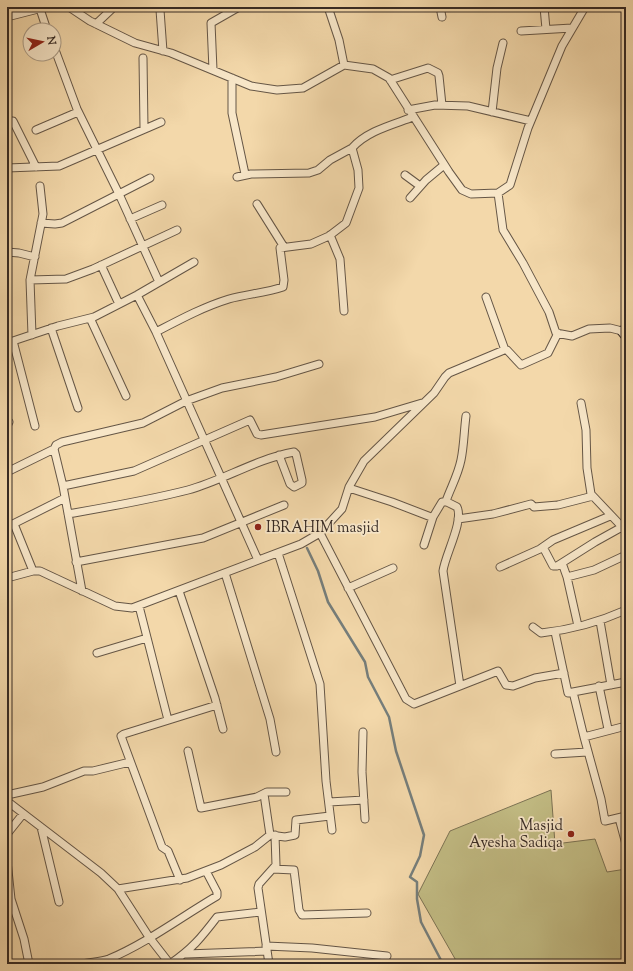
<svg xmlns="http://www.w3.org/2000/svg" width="633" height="971" viewBox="0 0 633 971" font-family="'Sorts Mill Goudy',serif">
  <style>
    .green { fill: #c2bc84; stroke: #7c7354 }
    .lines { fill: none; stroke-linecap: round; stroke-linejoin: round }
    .stream { stroke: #767e7b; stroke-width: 2.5 }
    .street-casing { stroke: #655646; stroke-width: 9 }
    .secondary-casing { stroke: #362a24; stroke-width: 11 }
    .street { stroke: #f7e6c8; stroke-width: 7 }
    .secondary { stroke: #f7e6c8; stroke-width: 9 }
    .poi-dot { fill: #8f2418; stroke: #f7e6c8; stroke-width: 1.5 }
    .labels { text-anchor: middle; stroke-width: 3.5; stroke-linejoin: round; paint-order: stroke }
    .poi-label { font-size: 15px; fill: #362a24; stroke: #f7e6c8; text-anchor: start }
  </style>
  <rect width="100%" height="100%" fill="#f3d8aa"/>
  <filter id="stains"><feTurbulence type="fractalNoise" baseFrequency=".005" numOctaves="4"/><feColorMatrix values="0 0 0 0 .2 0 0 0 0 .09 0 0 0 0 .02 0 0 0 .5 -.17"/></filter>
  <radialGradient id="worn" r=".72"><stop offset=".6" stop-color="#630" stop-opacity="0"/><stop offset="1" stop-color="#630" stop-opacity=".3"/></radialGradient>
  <path class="green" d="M551 790 555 844 595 839 607 872 626 869V964H458L418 894 450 831Z"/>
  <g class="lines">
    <path class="stream" d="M307 548 318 571 328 602 365 662 368 677 389 717 396 751 424 835 420 856 410 877 417 882V899L421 922 443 964"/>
    <g class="street-casing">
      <path id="street" d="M69 7 90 21 135 43 171 53 251 86 277 90 303 88 344 65 373 69 389 78 449 172 462 190 471 194 498 193 510 185 528 128 562 46 585 7
        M328 7 339 40 344 65
        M440 7 442 17
        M520 7H526
        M544 7 546 29
        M40 9 47 30
        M160 10 163 51
        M7 17 46 7
        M96 24 114 7
        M521 31 572 28
        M54 47 77 109 119 194 159 282
        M143 58 144 128
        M213 70 211 23 239 7
        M232 78V113L245 174
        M390 80 428 68 438 73 439 76 442 105
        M408 110 435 105 468 106 531 121
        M492 112 497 68 503 43
        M7 121H13L36 167
        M36 130 78 112
        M7 168 59 166 161 122
        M405 175 420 186
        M237 177 251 174 309 173 318 170 330 160 352 148
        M498 193 503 230 523 263 549 312 556 333 572 336 589 329 610 328 622 331
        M410 198 426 180 444 165
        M257 204 284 247
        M130 219 162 205
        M41 223 55 224 62 223 150 178
        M330 235 340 259 344 311
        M7 252 19 253 35 257
        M101 265 119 304
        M30 280 66 279 93 269 177 230
        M137 295 156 332
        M486 297 505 350
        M90 318 126 396
        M51 328 78 408
        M32 335 30 280 43 214 40 186
        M13 341 35 426
        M7 343 58 326 94 317 137 295 194 262
        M581 403 586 430 587 468 591 494 626 531
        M7 426 9 422
        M7 472 54 449
        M63 486 134 471 250 420 257 434 261 435 375 417 422 403
        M349 488 392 502 431 517H433L442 502H447L457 507C464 521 445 555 443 571L460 686
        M446 501C451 487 458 475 461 460 464 446 464 431 466 416
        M68 514C108 507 149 500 188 490 224 480 256 459 294 452L296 454 302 480V483L294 487 290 484 279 455
        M458 519 493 514 531 504 534 507 558 505 593 496
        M14 524 33 571
        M7 527 65 498
        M320 533 342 509 349 487 364 461 434 393 445 377 449 373 504 350H507L521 365 548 353 558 333
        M424 545 433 517
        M543 547 553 566H557L595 542 622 527
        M278 553 320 684 326 781 332 830
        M258 560 156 332C179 320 203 307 229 299 247 294 265 293 283 287L284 280 280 248 311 244 329 236 346 223 359 188 358 170 352 148C367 131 392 125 413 117
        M76 562 203 538 284 505
        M562 563 567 577 578 626
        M500 567 540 549 553 540 610 516
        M225 573 270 719 276 752
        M567 577 594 570 626 555
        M7 578 33 571H40L115 606 132 608 301 544 320 533 406 699 414 704 498 671 506 685 513 686 535 678 564 673
        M348 588 393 568
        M82 591 63 486 54 449 56 445 62 442 143 423 186 401 222 388 276 377 319 364
        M179 591 215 698 223 729
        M139 606 168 720
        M600 621 611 685
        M533 627 541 633C570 630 599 622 626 610
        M555 632 568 693 573 692 584 737 626 726
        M97 653 147 638
        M599 686 608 729
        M573 692 626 682
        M363 732 362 772 365 819
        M584 737 601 799 605 821 626 816
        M188 751 201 808 257 797 267 792H286
        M555 754 587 752
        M264 794 270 835
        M7 795 43 787 84 771H93L130 762
        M7 801 101 873 118 889 149 937 170 964
        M329 802 364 800
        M619 818 626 844
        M41 827 59 902
        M7 834 23 814
        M7 861 11 899 24 939 29 964
        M273 869 294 870 299 910 302 915 367 913
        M180 880 168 851 162 847 121 736 124 734 217 705
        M118 889 187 878 221 865 255 847 270 835 285 837 295 835 296 820 330 816
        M266 946 312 948 387 956
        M186 954 267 951
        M82 964C90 962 101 962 109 959 147 943 181 917 217 896V892L206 871
        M170 964C192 949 201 938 217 917L261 912
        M269 964 258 888 259 884 276 865 275 835"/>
    </g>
    <g class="secondary-casing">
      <path id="secondary" d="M622 331 626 336"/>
    </g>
    <use href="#street" class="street"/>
    <use href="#secondary" class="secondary"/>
  </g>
  <g class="poi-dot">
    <circle cx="258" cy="527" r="4"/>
    <circle cx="571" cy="834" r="4"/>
  </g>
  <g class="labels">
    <g class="poi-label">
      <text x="266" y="532">IBRAHIM masjid</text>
      <text x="563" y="830" text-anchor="end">Masjid<tspan x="563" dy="17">Ayesha Sadiqa</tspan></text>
    </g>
  </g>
  <rect width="633" height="971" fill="none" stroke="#f3d8aa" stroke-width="24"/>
  <rect x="8" y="8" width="617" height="955" fill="none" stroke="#362a24" stroke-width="2"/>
  <rect x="12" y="12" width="609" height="947" fill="none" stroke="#362a24"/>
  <g transform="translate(42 42) rotate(81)"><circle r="19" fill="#f7e6c8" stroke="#aa9b86"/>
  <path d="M0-3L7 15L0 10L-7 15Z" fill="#8f2418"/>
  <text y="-6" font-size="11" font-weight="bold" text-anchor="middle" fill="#362a24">N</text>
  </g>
  <rect width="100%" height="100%" filter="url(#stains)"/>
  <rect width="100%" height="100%" fill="url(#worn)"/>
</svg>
